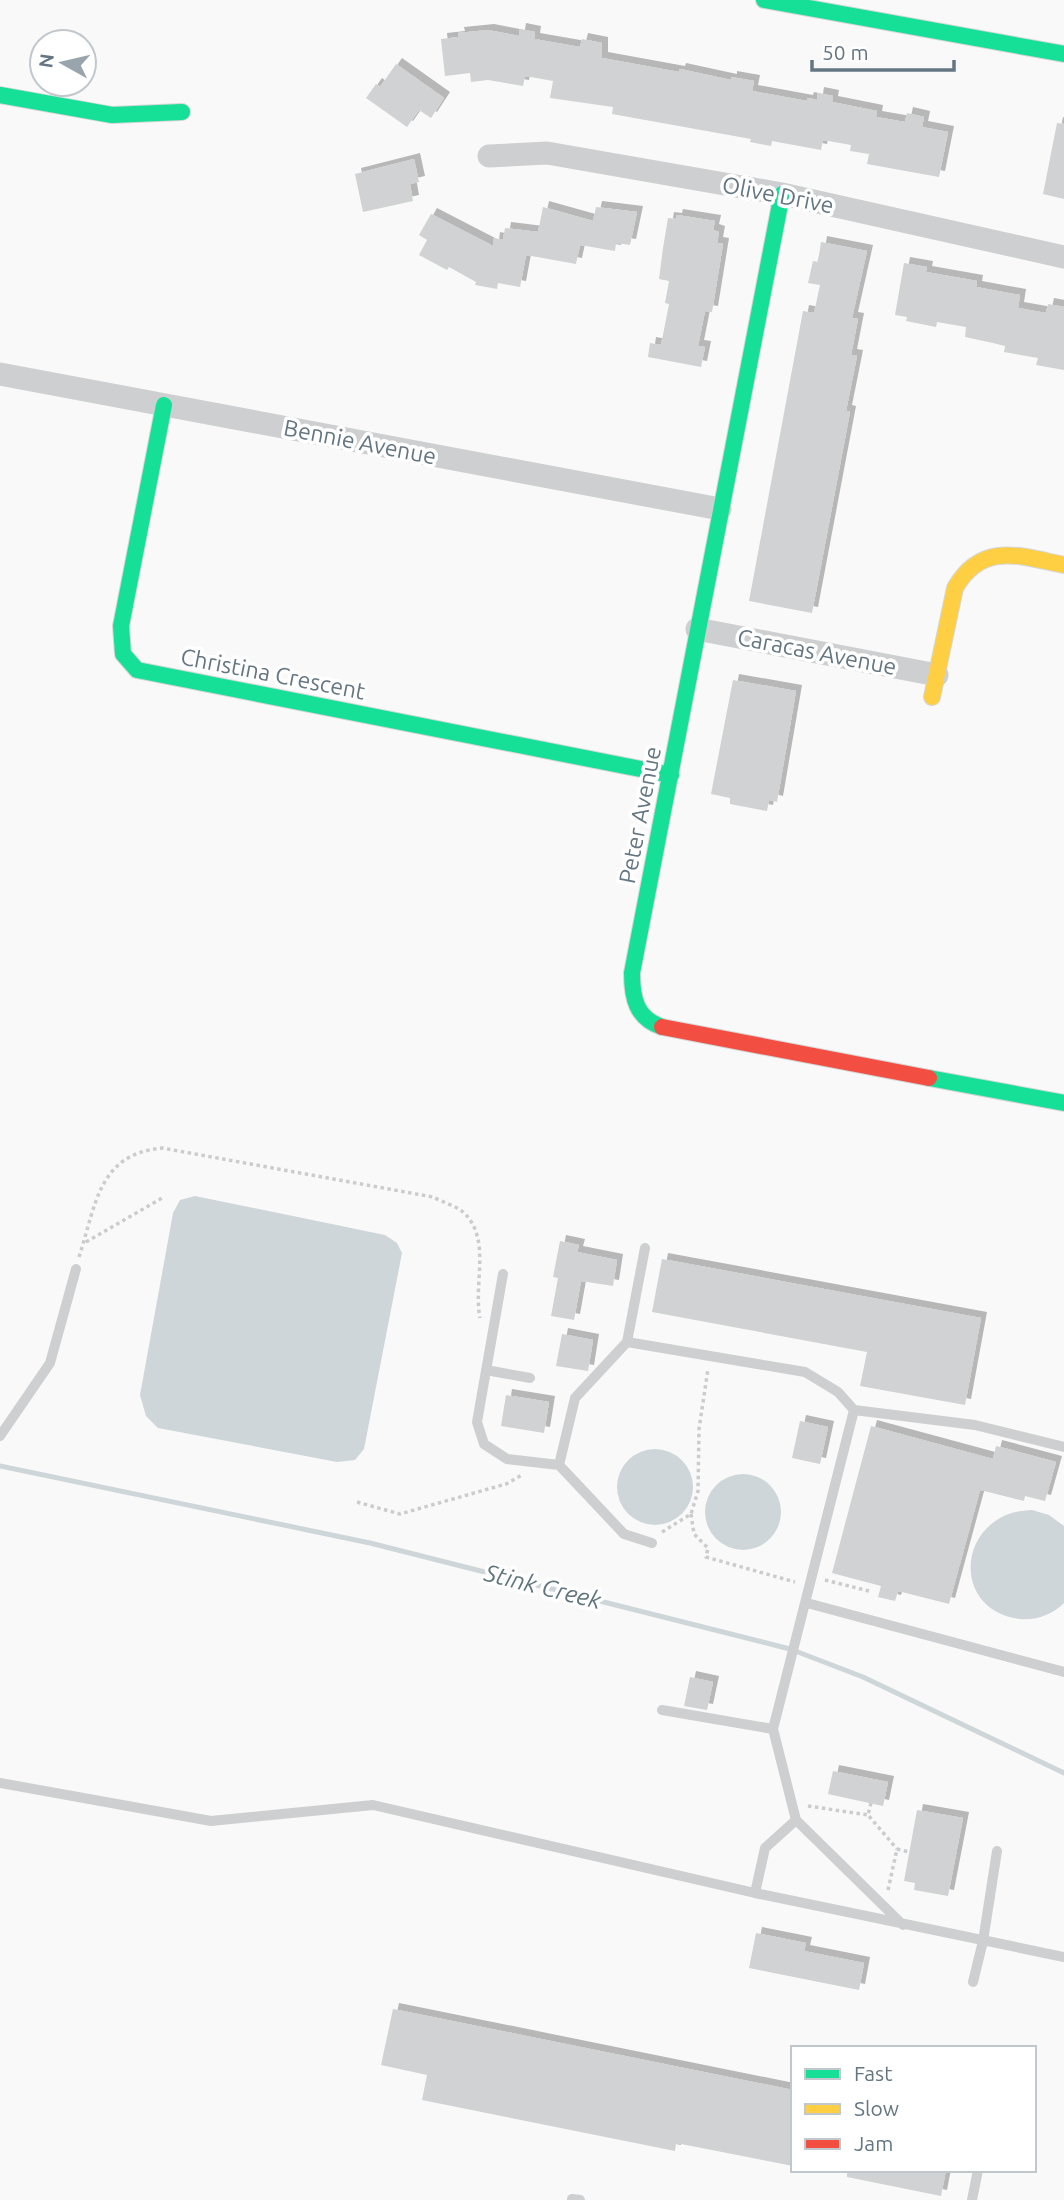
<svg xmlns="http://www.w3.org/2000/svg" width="1064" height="2200" viewBox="0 0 1064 2200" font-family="Ubuntu,sans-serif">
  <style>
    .water { fill: #ced6d9 }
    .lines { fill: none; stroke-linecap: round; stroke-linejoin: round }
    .stream { stroke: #ced6d9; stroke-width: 5 }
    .building { fill: #d0d2d3; filter: url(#shadow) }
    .fast-casing { stroke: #d5d6d7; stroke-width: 18 }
    .slow-casing { stroke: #d5d6d7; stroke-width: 18 }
    .jam-casing { stroke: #d5d6d7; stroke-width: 18 }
    .path { stroke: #cbcccd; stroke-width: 3.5; stroke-dasharray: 3.5 3.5; stroke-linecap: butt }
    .lane { stroke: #cecfd0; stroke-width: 10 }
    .street { stroke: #cecfd0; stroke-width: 23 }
    .fast { stroke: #16e098; stroke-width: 16 }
    .slow { stroke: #ffcf43; stroke-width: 16 }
    .jam { stroke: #f24e42; stroke-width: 16 }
    .labels { text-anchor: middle; stroke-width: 7; stroke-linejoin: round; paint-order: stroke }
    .street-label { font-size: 23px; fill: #657683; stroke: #fff }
    .water-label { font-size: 24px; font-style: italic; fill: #60757c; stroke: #fff }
  </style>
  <defs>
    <filter id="shadow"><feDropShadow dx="6" dy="-6" stdDeviation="0" flood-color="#0004"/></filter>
  </defs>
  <rect width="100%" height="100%" fill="#f9f9f9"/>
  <path class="water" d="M195 1196 385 1235 397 1243 402 1253 364 1449 355 1460 337 1462 158 1428 146 1416 140 1395 173 1213 180 1200Z
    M617 1487a38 38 0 1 1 76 0a38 38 0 1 1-76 0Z
    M705 1512a38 38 0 1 1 76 0a38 38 0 1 1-76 0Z
    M1032 1510 1049 1515 1064 1526V1603C1053 1614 1036 1621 1020 1619 948 1610 957 1512 1032 1510Z"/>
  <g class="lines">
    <path class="stream" d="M0 1466 370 1543 790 1649 863 1677 1064 1773"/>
  </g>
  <path class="building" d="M520 29 535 32 534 39 580 47 582 39 602 43V58L679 72 680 69 731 80V77L754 81 752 91 807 101 808 98 817 100 818 93 833 96 832 102 877 111 876 117 905 122 907 113 924 117 922 127 948 132 939 177 867 164 869 154 850 151 851 145 823 140 821 150 772 141 771 146 750 142 751 139 612 114 613 107 550 98 553 81 525 76 523 86 488 80 471 82 470 73 445 76 441 39 459 37 458 33 488 30 519 36Z
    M396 64 444 98 431 118 419 110 407 127 366 98 376 84 380 87Z
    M1057 123 1064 124V199L1043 194Z
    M414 159 419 182 410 184 413 201 363 212 355 174Z
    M543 207 593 221 596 207 637 212 630 245 616 243 615 251 580 245 576 264 526 255 520 287 498 283 497 289 475 285 476 282 449 267 447 270 419 255 427 240 419 235 431 214 493 246 494 238 503 240 505 228 538 232Z
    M677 215 715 221 713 230 719 232 717 243 723 244 712 312 705 311 698 346 705 347 701 367 648 357 650 343 661 345 669 304 665 303 669 281 659 279 663 248 668 218 676 219Z
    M821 242 867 251 852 318 858 319 851 355 857 356 846 411 850 412 812 613 749 601 803 311 814 313 820 285 808 283 813 261 818 262Z
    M904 263 927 267 926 272 977 281 976 287 1020 295 1018 308 1046 313 1048 304 1064 307V370L1036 365 1038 358 1004 352 1005 346 993 343 965 337 966 327 937 322 936 327 906 321 907 317 895 315Z
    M733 680 796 691 777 802 769 800 767 811 730 804V798L711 794Z
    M560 1241 579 1245 577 1252 617 1260 613 1286 581 1281 574 1320 551 1316 558 1278 553 1277Z
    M662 1259 981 1318 965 1405 860 1386 867 1352 652 1312Z
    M562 1334 593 1340 588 1371 556 1366Z
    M506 1395 549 1402 544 1433 501 1426Z
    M800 1421 828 1427 820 1464 792 1458Z
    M871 1426 993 1459 996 1446 1056 1462 1045 1501 1025 1496 1024 1501 980 1490 949 1604 898 1591 895 1601 878 1597 881 1586 832 1573Z
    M690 1677 713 1682 707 1710 684 1706Z
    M833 1771 888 1782 883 1806 828 1794Z
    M917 1810 963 1818 948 1896 914 1890 915 1883 904 1881Z
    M756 1933 806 1943 804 1951 864 1963 859 1990 749 1968Z
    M393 2009 793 2090V2166L676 2143 675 2151 422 2100 427 2075 381 2065Z
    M847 2170H946L941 2196 847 2177Z"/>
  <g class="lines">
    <g class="fast-casing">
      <path id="fast" d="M764 0 1064 54
        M0 95 112 115 182 112
        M164 405 121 626 123 654 137 670 671 775
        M662 1027C636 1018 632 998 632 973L782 194
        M929 1078 1064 1103"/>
    </g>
    <g class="slow-casing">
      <path id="slow" d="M932 697 955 588C982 541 1020 556 1064 565"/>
    </g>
    <g class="jam-casing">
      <path id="jam" d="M662 1027 929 1078"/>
    </g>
    <path class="path" d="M86 1242 162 1198
      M79 1257C96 1205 98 1154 162 1148L433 1197C442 1202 456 1206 463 1212 492 1238 473 1284 480 1318
      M357 1502 400 1514 506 1484 522 1475
      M691 1514 694 1534 708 1548 706 1557 795 1582
      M662 1532 691 1514 698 1491 699 1429 708 1369
      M825 1580 869 1591
      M871 1803 868 1815 897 1849
      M808 1806 868 1815
      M888 1890 897 1849 909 1852"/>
    <path class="lane" d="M503 1274 477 1422 484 1444 507 1459 559 1465 575 1398 627 1342 805 1372 838 1392 854 1410
      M627 1342 645 1248
      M486 1370 530 1378
      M0 1436 50 1363 76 1269
      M559 1465 624 1534 652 1543
      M807 1603 1064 1672
      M662 1710 773 1729
      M0 1783 211 1821 373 1805 755 1893 1064 1957
      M755 1893 765 1848 796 1820
      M903 1925 796 1820 773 1729 854 1410 975 1425 1064 1447
      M973 1982 983 1941 997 1851
      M572 2199 580 2200
      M972 2200 978 2170"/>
    <path class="street" d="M489 156 547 153 782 194 1064 257
      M0 374 720 509
      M697 629 937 675"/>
    <use href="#fast" class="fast"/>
    <use href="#slow" class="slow"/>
    <use href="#jam" class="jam"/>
  </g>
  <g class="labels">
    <g class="street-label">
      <text transform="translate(778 195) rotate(11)" y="8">Olive Drive</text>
      <text transform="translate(360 442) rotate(11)" y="8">Bennie Avenue</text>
      <text transform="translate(817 652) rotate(11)" y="8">Caracas Avenue</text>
      <text transform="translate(273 674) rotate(11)" y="8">Christina Crescent</text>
      <text transform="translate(640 815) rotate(-79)" y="8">Peter Avenue</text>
    </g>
    <g class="water-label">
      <text transform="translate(543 1587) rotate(14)" y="8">Stink Creek</text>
    </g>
  </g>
  <rect x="791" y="2046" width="245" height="126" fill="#ffffff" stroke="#c1c8cd" stroke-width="2"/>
  <rect x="805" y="2069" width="35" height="10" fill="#16e098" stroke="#c1c8cd" stroke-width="2"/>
  <text x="854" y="2081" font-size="21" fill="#657683">Fast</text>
  <rect x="805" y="2104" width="35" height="10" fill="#ffcf43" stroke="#c1c8cd" stroke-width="2"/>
  <text x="854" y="2116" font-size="21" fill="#657683">Slow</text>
  <rect x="805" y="2139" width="35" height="10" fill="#f24e42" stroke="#c1c8cd" stroke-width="2"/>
  <text x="854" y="2151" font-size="21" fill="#657683">Jam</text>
  <g transform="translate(63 63) rotate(278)"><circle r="33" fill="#ffffff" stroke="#c1c8cd" stroke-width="2"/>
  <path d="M0-5L12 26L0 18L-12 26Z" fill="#99a4ac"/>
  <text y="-10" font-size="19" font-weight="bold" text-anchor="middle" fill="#657683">N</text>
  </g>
  <path d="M812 60v10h142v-10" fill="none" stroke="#657683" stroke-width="3.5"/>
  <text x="822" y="60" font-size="21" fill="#657683" stroke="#ffffff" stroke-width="5" paint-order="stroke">50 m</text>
</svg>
